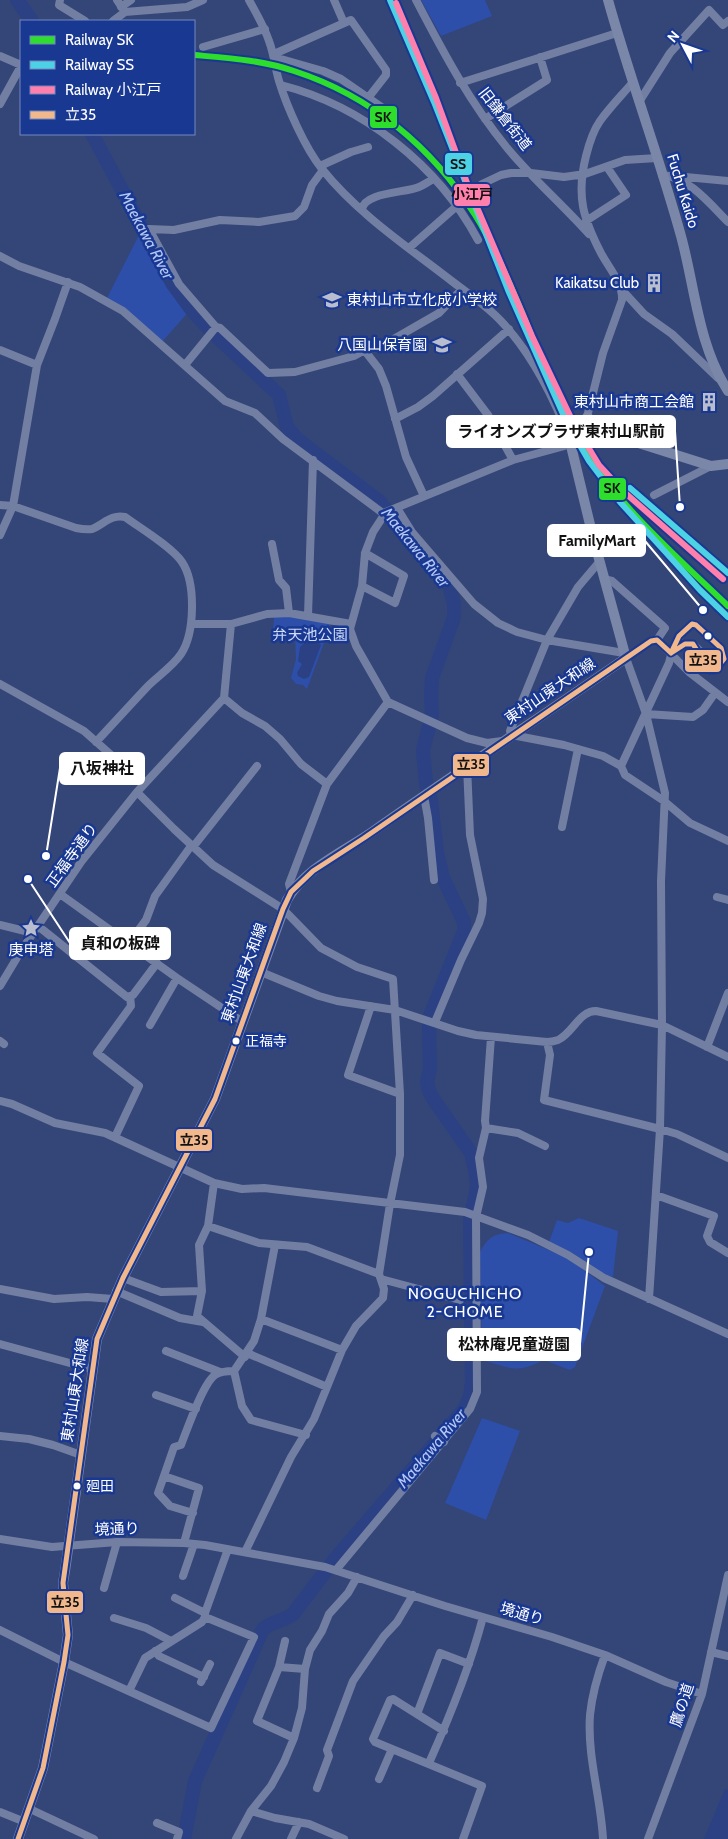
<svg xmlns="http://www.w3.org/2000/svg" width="728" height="1839" viewBox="0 0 728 1839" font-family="Cabin,'Noto Sans JP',sans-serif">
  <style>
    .green { fill: #2d4fa9 }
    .water { fill: #2b4184 }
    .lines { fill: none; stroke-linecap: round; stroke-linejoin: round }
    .river { stroke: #2b4184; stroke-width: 14 }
    .minor { stroke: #727fa2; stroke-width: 8 }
    .major { stroke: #7b87a8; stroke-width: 10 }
    .rail-casing { stroke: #727ea2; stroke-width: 4.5 }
    .rail { stroke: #193892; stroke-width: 2.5; stroke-dasharray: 8; stroke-linecap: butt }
    .bus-1-casing { stroke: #193892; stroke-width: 9 }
    .bus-1 { stroke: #f1b78d; stroke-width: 5 }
    .rail-1-casing { stroke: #193892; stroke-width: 10 }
    .rail-2-casing { stroke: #193892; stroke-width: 10 }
    .rail-3-casing { stroke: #193892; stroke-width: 10 }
    .rail-1 { stroke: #2dde2d; stroke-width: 6 }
    .rail-2 { stroke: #4dd1e5; stroke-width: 6 }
    .rail-3 { stroke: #ff80ac; stroke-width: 6 }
    .bus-dot { fill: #fff; stroke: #193892; stroke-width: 2 }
    .labels { text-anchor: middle; stroke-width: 5; stroke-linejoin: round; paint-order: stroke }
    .bus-label { font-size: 14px; fill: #fff; stroke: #193892; text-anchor: start }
    .street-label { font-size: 15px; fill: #fff; stroke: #193892 }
    .poi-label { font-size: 15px; fill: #fff; stroke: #193892; text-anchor: end }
    .park-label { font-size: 15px; fill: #cfdbfb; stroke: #193892 }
    .water-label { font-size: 16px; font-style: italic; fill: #b5c7f6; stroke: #193892 }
    .neighbourhood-label { font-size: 16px; letter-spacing: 1px; fill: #fff; stroke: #193892 }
    .leader { fill: none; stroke: #fff; stroke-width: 2 }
    .callout-dot { fill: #fff; stroke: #193892; stroke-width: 2 }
    .callout { fill: #fff; stroke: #fff; stroke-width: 2 }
    .callout-label { font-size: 16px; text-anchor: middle; font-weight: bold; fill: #111 }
    .line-badge { stroke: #193892; stroke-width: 2 }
    .pale-badge-label { font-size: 14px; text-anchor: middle; font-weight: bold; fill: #111 }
  </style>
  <rect width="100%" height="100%" fill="#344577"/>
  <path class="green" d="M421 0H485L492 16 441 36Z
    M142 229 172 283 191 309 162 342 107 298Z
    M274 616H291L331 624 307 689 303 685 296 684 291 678 296 659 295 637 273 633Z
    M579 1218 618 1231 613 1277 599 1272 549 1242 557 1220 568 1223Z
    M508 1233 568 1258 605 1286 575 1367 570 1370 544 1360C516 1374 511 1368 482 1360L480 1252C487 1239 492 1234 508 1233Z
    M482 1418 520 1431 486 1520 445 1503Z"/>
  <path class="water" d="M300 632 310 633 321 645 309 677 304 679 298 676 297 673 302 664 298 661 300 647 305 642 298 638Z
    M725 1789 728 1790V1839H704Z"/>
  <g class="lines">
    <path class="river" d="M17 0 32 21
      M92 134 172 283 191 309 210 330 279 395 287 427 297 439 379 501 449 585 454 604V617L432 678 431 697 432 715 423 750 426 784 431 801 437 853 443 878 464 922V931L430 1016 429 1025 430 1069 427 1082 429 1091 434 1100 471 1153 476 1174 477 1188 470 1220 472 1381 470 1397 465 1408 335 1559 293 1614C284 1621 272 1621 263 1629L195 1781 184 1839"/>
    <path class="minor" d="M60 0 59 5 85 21
      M117 0 125 12
      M249 0C256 13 264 26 269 41 274 54 275 68 279 81 287 107 305 148 322 169 358 214 408 247 453 282 470 295 486 305 500 320 533 354 555 401 572 444L513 460 386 512 373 532 365 553 362 586 350 629 356 646 388 702 467 738 487 743 502 741
      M334 0 344 23
      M416 0C443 52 470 103 508 149 533 179 563 205 589 234
      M121 7 131 0
      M113 21 125 12 187 7 203 0
      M203 47 265 29
      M274 54 351 20 386 70V75L368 98
      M0 56 21 65
      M274 57 323 71 341 79 393 115
      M460 83 617 33
      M281 85C363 106 438 165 478 240
      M639 102 670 53 709 10 723 25 728 21
      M0 104 21 66
      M485 119 547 80 540 57
      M320 166 351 152 368 147
      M323 170 312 185 304 207 295 216 259 222 220 220 174 230 149 229 179 284 216 327 220 328 268 373 295 372 354 356 370 347 385 344 439 313 462 289
      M662 175C689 177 710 204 728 222
      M675 176 728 181
      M362 209C365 192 405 193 419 187 424 185 429 181 434 179
      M586 221 626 195 607 167
      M409 248 482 184 501 175 511 173H531L564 177 585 174 625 160 657 158
      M0 256 19 266 80 287 123 311 225 401 255 413 283 439 384 514
      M622 290 644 314 672 334 718 378
      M0 350 37 365
      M365 351 379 369 386 386 406 457 424 496
      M185 365 216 327
      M457 374 488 415 513 460
      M587 417 603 353 622 300C623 284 610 269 602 255 583 219 576 196 586 156 589 144 593 131 600 121 610 107 622 95 633 82
      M395 419 418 407 433 396 509 329
      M654 495 711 466
      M0 505 13 506 76 528C81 529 86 530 92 529 104 524 111 514 125 517 140 528 172 547 182 562 196 583 195 633 181 654 173 666 158 676 148 686 130 705 113 724 96 742
      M397 508 412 532 474 604 498 623 517 632 547 640 624 653
      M0 535 13 506 37 365 55 319 68 282
      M272 544 279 580 286 588 289 613
      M600 561 578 587 547 640 510 731 512 735 564 745 603 756 621 766 625 775 664 801 690 823 728 841
      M604 579 612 581 663 626 665 628 657 640
      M362 586 395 603 404 576 365 553
      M308 616 313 460
      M192 624H231L267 614 289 613 351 624
      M0 684 84 731 144 784
      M224 698 242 713 265 726 280 739 301 764 327 784
      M646 714 693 717 703 710 715 693
      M621 766 669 663C672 648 678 634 691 625H696L721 648 724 659 715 670H713L707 667 701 652 693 644H685L671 653
      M137 792 174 829 213 865 283 909 321 948 357 967 393 979 400 1094V1155L390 1204 379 1274 384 1289 383 1298 356 1326 342 1350 314 1419 291 1457 245 1552
      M424 796 428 818 434 880
      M562 827 578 749
      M193 847 257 766
      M291 892 289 884 327 784 388 702
      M60 894 177 978 243 1022
      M717 897 728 900
      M0 925 33 933
      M38 926 127 997 133 995 157 963
      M129 943 146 920 155 896 191 846
      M261 972 319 996 337 1001 395 1010 458 1031 476 1035 547 1042C550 1042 555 1041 558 1040 573 1033 579 1011 596 1011L662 1025 728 1057
      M0 986 21 951 81 862 137 792 224 698 231 624
      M371 1006 348 1075 400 1094
      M435 1022 461 960 479 923 482 913 483 899 470 835 467 766
      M150 1025 177 978
      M0 1041 4 1044
      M547 1042 550 1055 544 1100 660 1129 677 1134 728 1158
      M707 1047 728 993
      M0 1101 12 1104 55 1123 105 1133 214 1183 242 1189 264 1188 465 1212 528 1235 568 1255 604 1278 728 1334
      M486 1128 518 1133 545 1146
      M115 1137 139 1086 97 1053 131 1006 130 996
      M214 1183 208 1226 199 1245 202 1291 197 1316 245 1357
      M656 1195 714 1216 707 1236 710 1242 728 1253
      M208 1226 259 1243 307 1247 379 1274
      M275 1245 261 1319 254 1341 234 1371 242 1406 251 1420 306 1435
      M123 1278 161 1292 202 1291
      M381 1279 460 1300
      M0 1289 54 1299 87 1297 113 1299
      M116 1291 180 1318 203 1322
      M649 1299 660 1129 662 1025 661 881 665 793 646 714 626 658 651 641 657 640 689 672 728 702
      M261 1319 342 1350
      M0 1344 92 1369
      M166 1351 220 1372
      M247 1353 327 1387
      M156 1395 196 1409
      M0 1436 29 1439 53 1445 81 1455
      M435 1436 444 1442
      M164 1476 199 1488 184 1543
      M193 1513 170 1506 158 1493 174 1447 181 1445C187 1430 203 1383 215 1375 221 1371 228 1371 234 1371
      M0 1539 52 1547 117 1542 184 1543 205 1545 325 1567 445 1606 552 1637 605 1655 666 1682 702 1694
      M336 1570 470 1409 477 1392 476 1217 483 1187 479 1158 486 1128 485 1121 491 1037
      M183 1576 194 1544
      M104 1588 117 1542
      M175 1598 205 1613
      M114 1618 146 1628 171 1641
      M0 1630 64 1662 211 1728 254 1637 205 1617
      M155 1651 159 1656 204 1677
      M711 1652 728 1656
      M279 1667 285 1641
      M201 1682 210 1664
      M129 1691 145 1658 202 1622 205 1617V1613L228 1549
      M417 1714 440 1653 469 1664
      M444 1731 393 1699 390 1700 373 1739 375 1742 482 1786 463 1839
      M294 1738 257 1721 279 1667 305 1669
      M429 1763C450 1716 470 1667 483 1617
      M379 1779 392 1749
      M317 1788 329 1756 327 1750 353 1681 384 1636 397 1622 413 1595
      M30 1809 94 1839
      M251 1811 275 1818 309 1824 344 1839
      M0 1812 25 1822
      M157 1823 179 1832 177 1839
      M236 1839 251 1811 271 1786 284 1762 294 1738 302 1708 305 1669 310 1650 322 1631 329 1614 348 1593 357 1577
      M291 1839 299 1822
      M603 1839C601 1798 587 1757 590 1715 592 1695 598 1674 605 1655
      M648 1839 702 1694 728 1575"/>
    <path class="major" d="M608 0C630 79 659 156 681 236 695 287 698 345 728 391
      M18 1839 43 1768 64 1662 68 1635 63 1583 65 1571 97 1339 123 1278 215 1099 287 900C305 868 343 852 372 832 456 773 542 716 626 658L593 537 572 450V444L581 433 587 417 614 437 629 440 711 466 728 464"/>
    <g class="rail-casing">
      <path id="rail" d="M645 530 671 558"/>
    </g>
    <use href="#rail" class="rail"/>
    <g class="bus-1-casing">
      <path id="bus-1" d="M692 624 696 625 721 648 724 659 715 670H710L707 667 693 644H685L671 653 679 636Z
        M18 1839 43 1768 64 1662 68 1635 63 1583 97 1339 123 1278 215 1099 283 909 291 892 313 871 364 838 651 641 657 640 671 653"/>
    </g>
    <use href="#bus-1" class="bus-1"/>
    <g class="rail-1-casing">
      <path id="rail-1" d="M194 55C228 58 262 60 294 71 371 96 432 147 475 215 492 242 505 273 518 303 537 347 554 399 578 440 613 501 677 557 728 606"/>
    </g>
    <g class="rail-2-casing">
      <path id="rail-2" d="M390 0 434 102 508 290 567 423 589 461 620 502 700 590 728 617
        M630 488 728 573"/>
    </g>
    <g class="rail-3-casing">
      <path id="rail-3" d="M396 3 436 98 470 191 532 336 573 422 599 465 623 491 723 579"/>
    </g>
    <use href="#rail-1" class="rail-1"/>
    <use href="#rail-2" class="rail-2"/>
    <use href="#rail-3" class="rail-3"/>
  </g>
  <defs>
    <g id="building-bare" transform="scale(1.5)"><path d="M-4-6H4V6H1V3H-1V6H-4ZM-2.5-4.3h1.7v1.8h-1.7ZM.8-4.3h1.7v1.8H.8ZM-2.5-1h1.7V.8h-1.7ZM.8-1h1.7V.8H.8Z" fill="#b8becf" stroke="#193892" stroke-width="2.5" paint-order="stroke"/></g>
    <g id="school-bare" transform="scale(1.5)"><path d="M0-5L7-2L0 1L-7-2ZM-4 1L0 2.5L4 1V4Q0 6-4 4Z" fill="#b8becf" stroke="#193892" stroke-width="2.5" paint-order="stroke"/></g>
    <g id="sight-bare" transform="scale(1.5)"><path d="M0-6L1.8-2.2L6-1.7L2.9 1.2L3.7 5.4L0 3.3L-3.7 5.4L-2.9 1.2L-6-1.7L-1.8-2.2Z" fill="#b8becf" stroke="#193892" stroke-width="2.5" paint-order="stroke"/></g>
  </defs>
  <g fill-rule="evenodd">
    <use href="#building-bare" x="654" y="283"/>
    <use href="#school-bare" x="332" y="300"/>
    <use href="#school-bare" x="442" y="345"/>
    <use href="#building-bare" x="709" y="402"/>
    <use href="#sight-bare" x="31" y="928"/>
  </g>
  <g class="bus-dot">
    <circle cx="708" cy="636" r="4.5"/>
    <circle cx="236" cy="1041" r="4.5"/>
    <circle cx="77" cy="1486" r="4.5"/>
  </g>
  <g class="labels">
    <g class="bus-label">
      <text x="245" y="1046">正福寺</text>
      <text x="86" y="1491">廻田</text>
    </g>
    <g class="street-label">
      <text transform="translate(505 119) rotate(52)" y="5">旧鎌倉街道</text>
      <text transform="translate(683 191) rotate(73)" y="5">Fuchu Kaido</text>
      <text transform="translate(550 691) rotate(-34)" y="5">東村山東大和線</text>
      <text transform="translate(72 855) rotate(-54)" y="5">正福寺通り</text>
      <text transform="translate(244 973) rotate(-70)" y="5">東村山東大和線</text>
      <text transform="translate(75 1390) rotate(-81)" y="5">東村山東大和線</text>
      <text transform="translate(117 1529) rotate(-2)" y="5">境通り</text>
      <text transform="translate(522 1614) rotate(16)" y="5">境通り</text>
      <text transform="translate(682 1705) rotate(-72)" y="5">鷹の道</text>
    </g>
    <g class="poi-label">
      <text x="639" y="288">Kaikatsu Club</text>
      <text x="347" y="305" text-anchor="start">東村山市立化成小学校</text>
      <text x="427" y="350">八国山保育園</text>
      <text x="694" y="407">東村山市商工会館</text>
      <text x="31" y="955" text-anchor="middle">庚申塔</text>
    </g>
    <g class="park-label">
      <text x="310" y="640">弁天池公園</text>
    </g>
    <g class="water-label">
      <text transform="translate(147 235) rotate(62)" y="6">Maekawa River</text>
      <text transform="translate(416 547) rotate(51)" y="6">Maekawa River</text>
      <text transform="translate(431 1448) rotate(-50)" y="6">Maekawa River</text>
    </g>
    <g class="neighbourhood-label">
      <text x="465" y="1299">NOGUCHICHO<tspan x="465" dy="18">2-CHOME</tspan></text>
    </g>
  </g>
  <path class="leader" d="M680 507L675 431M703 610L645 541M46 856L60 768M28 879L70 943M589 1252L580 1344"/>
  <g class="callout-dot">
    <circle cx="680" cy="507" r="5"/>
    <circle cx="703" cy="610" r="5"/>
    <circle cx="46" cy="856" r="5"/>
    <circle cx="28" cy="879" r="5"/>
    <circle cx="589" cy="1252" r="5"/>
  </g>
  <g class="callout">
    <rect x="447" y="416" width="228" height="31" rx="5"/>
    <rect x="548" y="525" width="97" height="31" rx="5"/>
    <rect x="60" y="753" width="84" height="31" rx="5"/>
    <rect x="70" y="928" width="100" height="31" rx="5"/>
    <rect x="448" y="1329" width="132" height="31" rx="5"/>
  </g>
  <g class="callout-label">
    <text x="561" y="437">ライオンズプラザ東村山駅前</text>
    <text x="597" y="546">FamilyMart</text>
    <text x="102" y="774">八坂神社</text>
    <text x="120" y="949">貞和の板碑</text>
    <text x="514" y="1350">松林庵児童遊園</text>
  </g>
  <g class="line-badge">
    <rect x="369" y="105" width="29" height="24" rx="5" fill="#2dde2d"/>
    <rect x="444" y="152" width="29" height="24" rx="5" fill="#4dd1e5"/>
    <rect x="453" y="183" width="38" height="24" rx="5" fill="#ff80ac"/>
    <rect x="598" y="477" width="29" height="24" rx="5" fill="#2dde2d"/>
    <rect x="684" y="649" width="38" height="24" rx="5" fill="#f1b78d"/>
    <rect x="452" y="753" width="38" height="24" rx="5" fill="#f1b78d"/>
    <rect x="175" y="1128" width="38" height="24" rx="5" fill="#f1b78d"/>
    <rect x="46" y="1590" width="38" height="24" rx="5" fill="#f1b78d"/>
  </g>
  <g class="pale-badge-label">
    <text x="383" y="122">SK</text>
    <text x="458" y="169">SS</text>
    <text x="472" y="199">小江戸</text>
    <text x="612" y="493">SK</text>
    <text x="703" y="665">立35</text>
    <text x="471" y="769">立35</text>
    <text x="194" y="1145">立35</text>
    <text x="65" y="1607">立35</text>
  </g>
  <rect x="20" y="20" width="175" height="115" fill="#193892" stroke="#7588be"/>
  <rect x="30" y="36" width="25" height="8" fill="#2dde2d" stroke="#7588be"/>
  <text x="65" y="45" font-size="15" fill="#ffffff">Railway SK</text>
  <rect x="30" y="61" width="25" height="8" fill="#4dd1e5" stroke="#7588be"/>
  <text x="65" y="70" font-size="15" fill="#ffffff">Railway SS</text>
  <rect x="30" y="86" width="25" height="8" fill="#ff80ac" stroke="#7588be"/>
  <text x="65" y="95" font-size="15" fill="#ffffff">Railway 小江戸</text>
  <rect x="30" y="111" width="25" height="8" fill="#f1b78d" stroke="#7588be"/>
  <text x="65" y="120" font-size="15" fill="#ffffff">立35</text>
  <g transform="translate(683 45) rotate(311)" stroke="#193892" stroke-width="4" paint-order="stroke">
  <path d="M0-4L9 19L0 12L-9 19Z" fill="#ffffff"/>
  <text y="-8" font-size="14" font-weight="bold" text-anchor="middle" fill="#ffffff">N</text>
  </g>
</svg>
